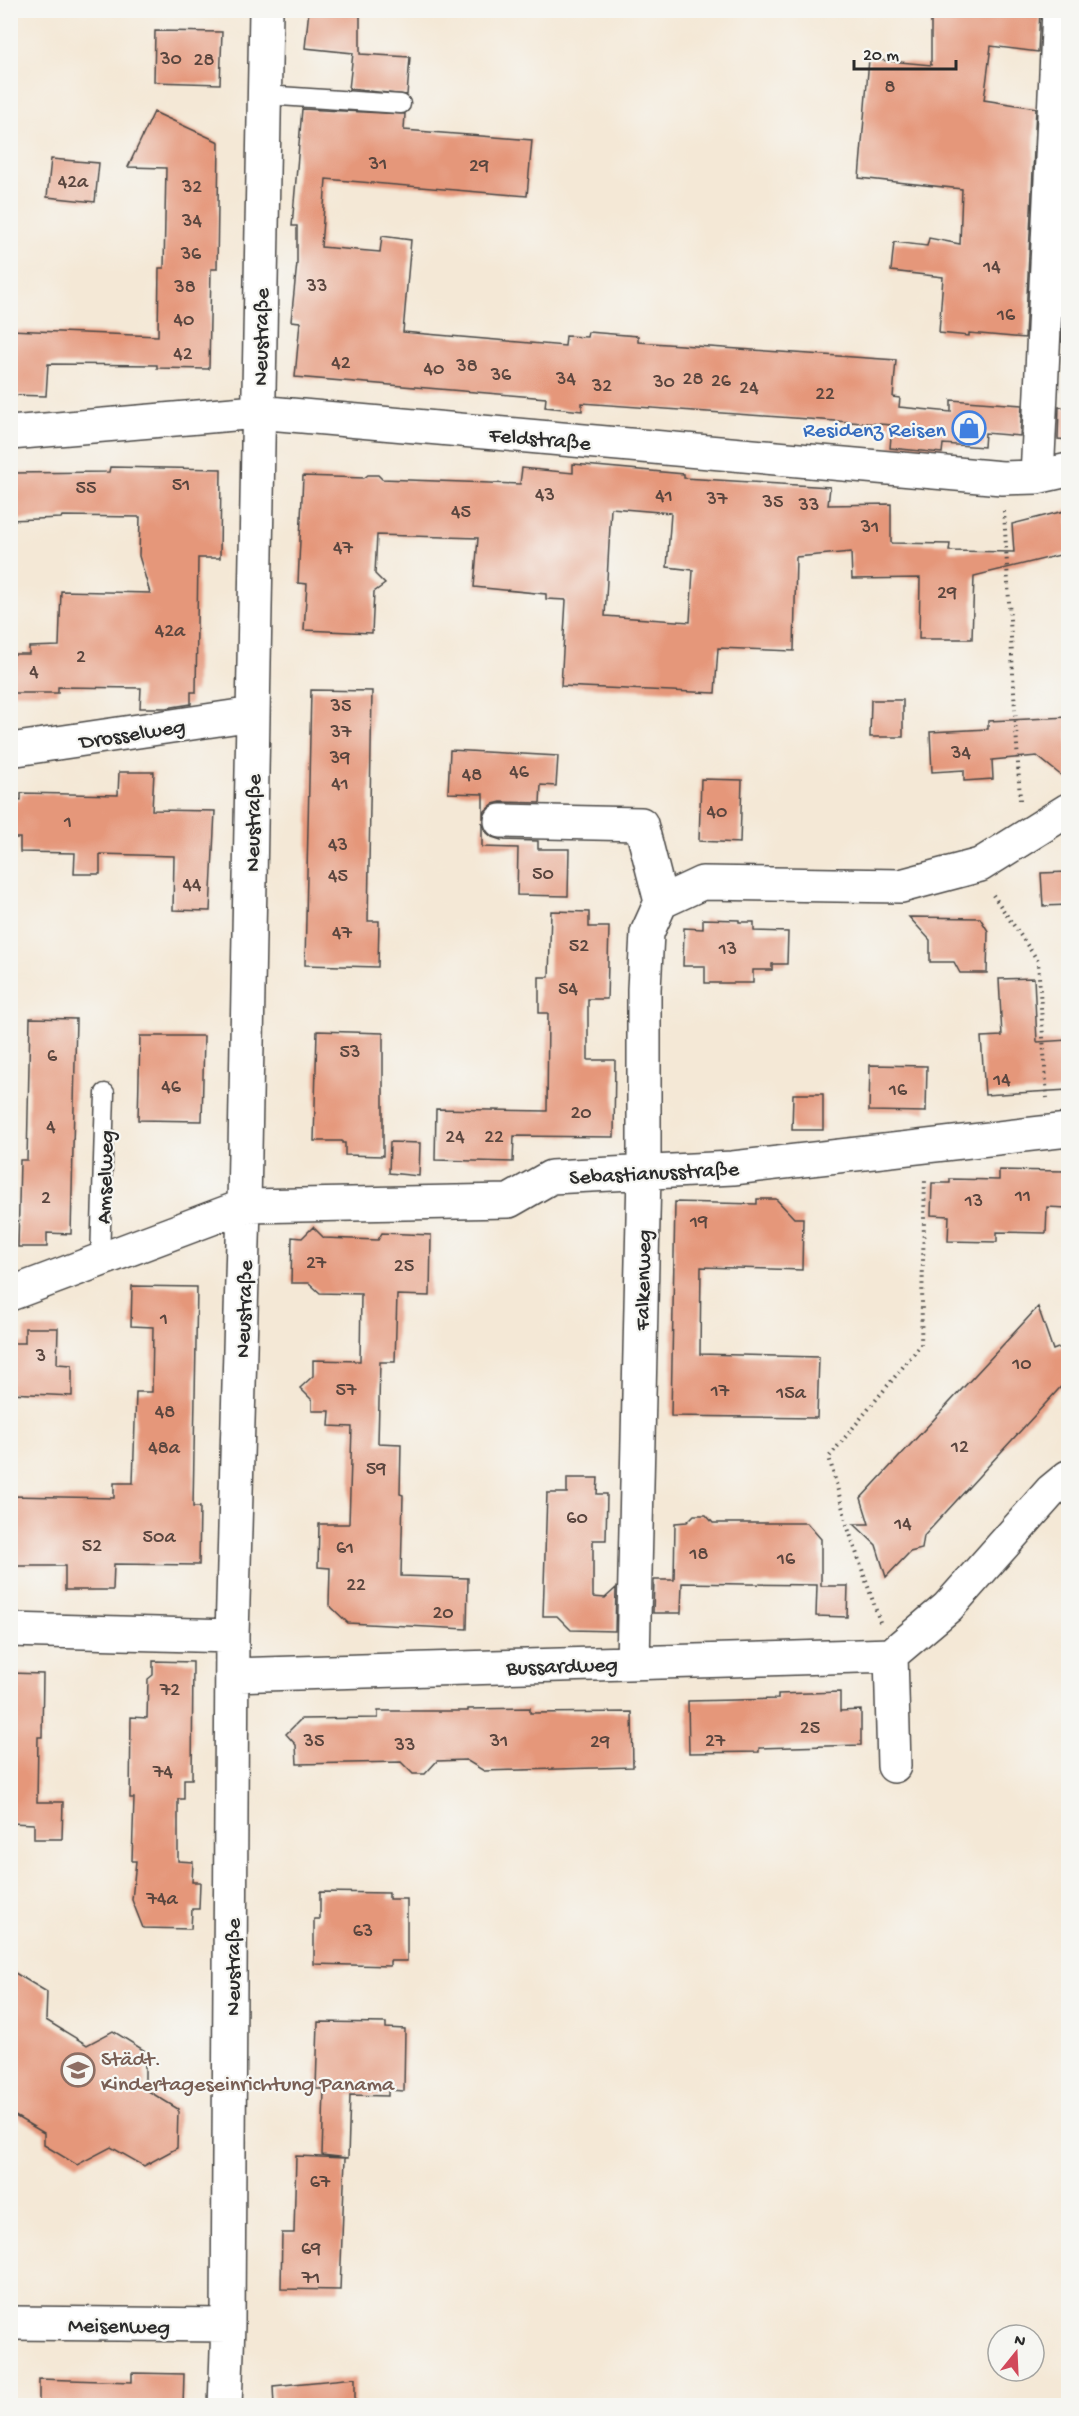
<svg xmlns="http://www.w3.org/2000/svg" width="1079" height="2416" viewBox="0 0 1079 2416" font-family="'Gochi Hand',sans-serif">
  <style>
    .building { fill: #e5977a; fill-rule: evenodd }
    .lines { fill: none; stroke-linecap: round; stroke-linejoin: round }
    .lane-casing { stroke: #494745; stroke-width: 21 }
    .street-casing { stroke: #494745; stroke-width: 36 }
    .path { stroke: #494745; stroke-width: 4; stroke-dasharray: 1.5 4.5; stroke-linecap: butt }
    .lane { stroke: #fff; stroke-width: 18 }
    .street { stroke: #fff; stroke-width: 33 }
    .labels { text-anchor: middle; stroke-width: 4.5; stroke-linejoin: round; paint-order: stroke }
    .number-label { font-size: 20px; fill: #5a463f }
    .street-label { font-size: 22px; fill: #2b2b2b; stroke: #f6f6f2 }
    .shop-label { font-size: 22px; fill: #366cbe; stroke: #f6f6f2; text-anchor: end }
    .education-label { font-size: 22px; fill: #785e54; stroke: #f6f6f2; text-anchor: start }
  </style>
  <rect width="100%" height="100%" fill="#f6f6f2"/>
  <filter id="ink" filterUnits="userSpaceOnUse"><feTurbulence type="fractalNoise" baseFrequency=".0167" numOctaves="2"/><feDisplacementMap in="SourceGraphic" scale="12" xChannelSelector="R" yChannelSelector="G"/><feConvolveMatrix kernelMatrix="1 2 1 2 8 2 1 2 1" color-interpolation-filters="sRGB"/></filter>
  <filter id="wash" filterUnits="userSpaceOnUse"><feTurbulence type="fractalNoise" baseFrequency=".008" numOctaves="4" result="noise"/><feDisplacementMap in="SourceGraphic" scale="24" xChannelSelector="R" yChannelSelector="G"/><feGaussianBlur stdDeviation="1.35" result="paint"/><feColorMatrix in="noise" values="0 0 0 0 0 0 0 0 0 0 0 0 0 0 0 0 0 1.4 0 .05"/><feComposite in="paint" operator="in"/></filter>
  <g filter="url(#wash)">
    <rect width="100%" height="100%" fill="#f4e8d6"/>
    <g id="blocks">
      <path class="building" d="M309 10H360V54L410 57 407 95 349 89 353 53 305 48Z
        M931 10H1040L1038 52 991 46 984 100 1036 108 1025 338 969 333V336L939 333 943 277 891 271 894 242 927 246 929 238 960 244 962 189 859 178 869 59 931 65Z
        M155 31 222 32 220 84 154 82Z
        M302 109 405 114 404 130 532 140 527 196 326 179 321 247 380 252 382 236 411 240 403 332 565 346 566 336 587 337 588 332 638 336V342L896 360 893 397 900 398 899 407 951 412V400L1022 405 1020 436 985 433 984 447 943 444 942 453 890 448 892 425 582 403V411L545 407 546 398 295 377 300 322 291 321 297 263V226H292Z
        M154 112 219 142 217 269H211L209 369 157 368V365L48 364 46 396 10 395V330L158 336 159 268H164L166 168 128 167Z
        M51 159 99 163 95 202 47 197Z
        M1066 253H1068V342H1062Z
        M1059 407 1068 408V440L1058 439Z
        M573 464 684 474V478L830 487 828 505 891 504V543L950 544 949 551 1014 552 1012 524 1068 510V553L974 576 972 639H919L920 578 852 579 851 552 796 557 794 651 718 648 715 693 561 686 566 600 546 599V594L474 587 478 538 377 535 375 574 385 584 374 592 372 633 304 630 307 584 298 583 303 476 364 478 368 475H378L382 479 520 484 522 468 573 473ZM611 508 671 513 667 567 693 570 690 622 605 616Z
        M110 467 221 469 220 558H198L196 692H191V704L166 708H140L141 688 58 687V693H10V654H29V647L59 646 61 591 150 593 139 556 140 517 62 516 61 518 10 520V473L109 472Z
        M311 690 372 691 368 921H379L378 967 305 965Z
        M871 700H903V737H870Z
        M1068 717V781L1037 756 992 760 993 779 964 781V770L932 772 930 732 988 729V721Z
        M450 750 558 756 556 786 541 785 540 803 501 802 493 804 485 811 483 819V794L448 793Z
        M119 772H154L152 810 215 811 210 911 173 910 174 856 100 854V874H74L75 853 20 852V838H10V799L21 800V793L118 795Z
        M701 779 742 780 740 843 699 841Z
        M482 822 485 831 492 837 501 840 538 841V849H569L568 896 517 895 518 848 482 847Z
        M1068 872V905L1043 906 1041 873Z
        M551 911 589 912V927H609L607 999H588V1060H615L614 1137 514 1136 513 1162 435 1160 436 1109 547 1111 548 1013H539V977H549Z
        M909 917 980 918 988 931 987 973H960L954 962H930V940Z
        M703 919 739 920V922H754V931L788 932 787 964H772V970H753V983H705V966H683L684 928 703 929Z
        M1034 978 1037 1042 1068 1040V1090L985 1095 981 1037 1002 1036 999 979Z
        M30 1018 76 1019 71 1234 47 1233V1247H18L20 1160H27Z
        M317 1031 383 1033V1156L345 1155V1143H342V1141H314Z
        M140 1036H204L202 1121 138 1120Z
        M870 1065 927 1066 926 1112 869 1111Z
        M793 1094H823V1130H792Z
        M390 1142 420 1143 419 1176 389 1173Z
        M999 1170 1068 1171V1208L1047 1207 1046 1233 997 1232V1242L948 1241 949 1216 931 1215 932 1183H950V1179L999 1180Z
        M757 1199H776L794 1218H803L802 1270 701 1267 700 1354 819 1357 817 1418 671 1416 675 1202 757 1204Z
        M313 1227 324 1238 378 1240 382 1233 431 1235 430 1296 397 1295 395 1362H380L378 1443 401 1444 400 1494 403 1495 401 1576 468 1578 467 1629 348 1623 329 1605 330 1568 318 1567 319 1524H349L352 1427 329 1426 330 1411H312V1400L300 1388 313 1376V1360L360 1361 361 1294 320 1293 309 1283H291L292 1237 302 1238Z
        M132 1286 197 1287 193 1507H200L199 1565 114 1564 113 1590H65V1566H10V1496L114 1498V1483H133L136 1392H152L153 1327 131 1326Z
        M1038 1307 1053 1350 1068 1344V1379L924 1536 922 1549 910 1552 886 1577 876 1545 854 1524H869L861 1498Z
        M25 1328H58L57 1364 72 1365V1396L10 1393V1343H25Z
        M567 1478H598L597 1494H607L606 1540H593V1597L605 1598 616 1588 615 1631 571 1630 557 1616H543L547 1493H567Z
        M694 1515H706L713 1523H807L821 1539V1586H848L847 1617 816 1616 817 1585 744 1584 682 1583 681 1613H653L654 1580H674L675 1523 687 1522Z
        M153 1661 193 1662 192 1779H184V1799H178V1861L193 1862 192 1882H200L199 1909H192L191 1929 143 1928 132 1900 136 1861H132L134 1798H130L131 1717 147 1718 148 1679 153 1675Z
        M10 1673 43 1674 42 1737H38L37 1802H63L62 1839H34V1824L10 1823Z
        M840 1692V1711L861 1710V1745L759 1748V1752L689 1753 688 1701 778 1699V1694Z
        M530 1708V1713L632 1712 633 1767 484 1771 466 1760 437 1761 425 1774H413L401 1762 297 1764 296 1745 286 1734 301 1719 378 1718V1711H468V1709Z
        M320 1892 389 1893V1899H407V1961H390V1966L314 1964V1919H320Z
        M10 1970 47 1992 46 2020 87 2045 113 2031 145 2051V2089L178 2109 177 2148 144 2166 111 2147 77 2165 44 2145V2133L10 2113Z
        M318 2022 386 2023V2028L405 2029 404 2091 388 2090V2096L350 2095 348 2158 322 2155 324 2089H316Z
        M296 2156 345 2158 340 2290 281 2289 282 2233H294Z
        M132 2373 184 2374 183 2406H39V2379L132 2382Z
        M355 2378V2406H274L273 2386Z"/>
    </g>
  </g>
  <g filter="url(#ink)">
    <use href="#blocks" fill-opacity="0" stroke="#494745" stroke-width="1.5"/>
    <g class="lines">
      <g class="lane-casing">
        <path id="lane" d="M264 95 401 104
          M100 1260 105 1093"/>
      </g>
      <g class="street-casing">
        <path id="street" d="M10 433 257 412 1002 478 1037 477 1068 470
          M1037 477 1059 10
          M10 750 253 714
          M501 821 641 824 661 902 647 933 644 989V1173L633 1662
          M661 902 702 883 901 886 980 865 1068 810
          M10 1294 244 1206 509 1201 551 1177 733 1168 1068 1130
          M10 1630 232 1636
          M891 1655 894 1766
          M233 1675 891 1655 948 1607 1051 1491 1068 1477
          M10 2323 228 2325
          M225 2406 228 2325 232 1636 244 1206 266 10"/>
      </g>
      <path class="path" d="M1004 511 1020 800
        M993 895 1038 961 1047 1098
        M880 1622 848 1528 829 1457 921 1345 925 1179"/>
      <use href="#lane" class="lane"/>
      <use href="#street" class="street"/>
    </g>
  </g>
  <defs>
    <g id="shop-ring" transform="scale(1.725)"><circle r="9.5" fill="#f6f6f2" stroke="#3f7fe0" stroke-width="1.5"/><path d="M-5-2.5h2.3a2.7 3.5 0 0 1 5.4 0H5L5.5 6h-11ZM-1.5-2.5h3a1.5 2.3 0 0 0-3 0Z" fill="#3f7fe0"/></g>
    <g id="school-ring" transform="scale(1.725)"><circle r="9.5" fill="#f6f6f2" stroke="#8d6e63" stroke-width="1.5"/><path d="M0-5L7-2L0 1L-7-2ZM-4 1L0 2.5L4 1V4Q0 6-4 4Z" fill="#8d6e63"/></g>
  </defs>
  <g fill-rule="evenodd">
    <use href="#shop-ring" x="969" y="428"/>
    <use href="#school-ring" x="78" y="2070"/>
  </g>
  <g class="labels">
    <g class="number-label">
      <text x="171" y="64">30</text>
      <text x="204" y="65">28</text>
      <text x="890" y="92">8</text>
      <text x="378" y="169">31</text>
      <text x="479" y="171">29</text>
      <text x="73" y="187">42a</text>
      <text x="192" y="192">32</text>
      <text x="192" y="226">34</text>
      <text x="191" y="259">36</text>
      <text x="992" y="272">14</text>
      <text x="317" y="291">33</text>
      <text x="185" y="292">38</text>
      <text x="1006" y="320">16</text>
      <text x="184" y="325">40</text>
      <text x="183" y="359">42</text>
      <text x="341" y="368">42</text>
      <text x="467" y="371">38</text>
      <text x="434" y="374">40</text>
      <text x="501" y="380">36</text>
      <text x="566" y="384">34</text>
      <text x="693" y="384">28</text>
      <text x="721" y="386">26</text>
      <text x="664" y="387">30</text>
      <text x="602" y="391">32</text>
      <text x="749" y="393">24</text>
      <text x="825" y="399">22</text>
      <text x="181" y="490">51</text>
      <text x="86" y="493">55</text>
      <text x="545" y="500">43</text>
      <text x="664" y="501">41</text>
      <text x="717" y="504">37</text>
      <text x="773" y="507">35</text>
      <text x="809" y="510">33</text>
      <text x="461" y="517">45</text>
      <text x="870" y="532">31</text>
      <text x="343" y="553">47</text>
      <text x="947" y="598">29</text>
      <text x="170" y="636">42a</text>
      <text x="81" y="662">2</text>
      <text x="34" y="677">4</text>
      <text x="341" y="711">35</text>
      <text x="341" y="737">37</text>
      <text x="961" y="758">34</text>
      <text x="340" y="763">39</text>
      <text x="519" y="777">46</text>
      <text x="472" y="780">48</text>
      <text x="340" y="789">41</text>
      <text x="717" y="817">40</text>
      <text x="68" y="827">1</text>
      <text x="338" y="850">43</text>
      <text x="543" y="879">50</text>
      <text x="338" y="881">45</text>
      <text x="192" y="890">44</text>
      <text x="342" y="938">47</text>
      <text x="579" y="951">52</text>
      <text x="728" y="954">13</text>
      <text x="568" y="994">54</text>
      <text x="350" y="1057">53</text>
      <text x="52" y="1061">6</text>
      <text x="1002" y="1085">14</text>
      <text x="171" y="1092">46</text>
      <text x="898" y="1095">16</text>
      <text x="581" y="1118">20</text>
      <text x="51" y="1132">4</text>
      <text x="455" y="1142">24</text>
      <text x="494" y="1142">22</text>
      <text x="1023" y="1201">11</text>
      <text x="46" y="1203">2</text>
      <text x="974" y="1206">13</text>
      <text x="699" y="1227">19</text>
      <text x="316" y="1268">27</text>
      <text x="404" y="1271">25</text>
      <text x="164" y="1324">1</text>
      <text x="41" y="1361">3</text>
      <text x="1022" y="1369">10</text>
      <text x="346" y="1395">57</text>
      <text x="720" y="1396">17</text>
      <text x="791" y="1398">15a</text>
      <text x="165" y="1417">48</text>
      <text x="960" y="1452">12</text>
      <text x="164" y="1453">48a</text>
      <text x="376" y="1474">59</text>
      <text x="577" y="1523">60</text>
      <text x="903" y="1529">14</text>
      <text x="159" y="1542">50a</text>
      <text x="92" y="1551">52</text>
      <text x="345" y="1553">61</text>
      <text x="699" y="1559">18</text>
      <text x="786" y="1564">16</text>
      <text x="356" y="1590">22</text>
      <text x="443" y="1618">20</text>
      <text x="170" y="1695">72</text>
      <text x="810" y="1733">25</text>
      <text x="314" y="1746">35</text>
      <text x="499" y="1746">31</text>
      <text x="715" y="1746">27</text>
      <text x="600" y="1747">29</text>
      <text x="405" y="1750">33</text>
      <text x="163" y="1777">74</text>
      <text x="162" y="1904">74a</text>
      <text x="363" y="1936">63</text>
      <text x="320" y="2187">67</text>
      <text x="311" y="2254">69</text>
      <text x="311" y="2283">71</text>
    </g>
    <g class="street-label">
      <text transform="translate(259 337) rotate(-89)" y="8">Neustraße</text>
      <text transform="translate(540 437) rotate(5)" y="8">Feldstraße</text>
      <text transform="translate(132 732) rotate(-9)" y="8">Drosselweg</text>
      <text transform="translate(251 823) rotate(-89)" y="8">Neustraße</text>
      <text transform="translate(654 1171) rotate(-3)" y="8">Sebastianusstraße</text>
      <text transform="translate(103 1177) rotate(-88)" y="8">Amselweg</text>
      <text transform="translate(641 1280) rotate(-89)" y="8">Falkenweg</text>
      <text transform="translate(242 1309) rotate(-88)" y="8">Neustraße</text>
      <text transform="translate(562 1664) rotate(-2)" y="8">Bussardweg</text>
      <text transform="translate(231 1967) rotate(-90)" y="8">Neustraße</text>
      <text transform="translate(119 2324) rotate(1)" y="8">Meisenweg</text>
    </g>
    <g class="shop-label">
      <text x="946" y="436">Residenz Reisen</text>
    </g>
    <g class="education-label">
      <text x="101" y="2065">Städt.<tspan x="101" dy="25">Kindertageseinrichtung Panama</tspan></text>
    </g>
  </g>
  <rect width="1079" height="2416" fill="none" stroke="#f6f6f2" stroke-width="36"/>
  <g transform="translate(1016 2353) rotate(18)"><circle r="28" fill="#f6f6f2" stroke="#a5a5a2" stroke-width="1.5"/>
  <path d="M0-4.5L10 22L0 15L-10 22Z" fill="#d1495b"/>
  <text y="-9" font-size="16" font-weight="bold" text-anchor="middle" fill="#2b2b2b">N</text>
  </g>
  <path d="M854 60v9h102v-9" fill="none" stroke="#2b2b2b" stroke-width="3"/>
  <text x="863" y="60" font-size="18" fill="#2b2b2b" stroke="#f6f6f2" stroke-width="4.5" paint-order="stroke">20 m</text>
</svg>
